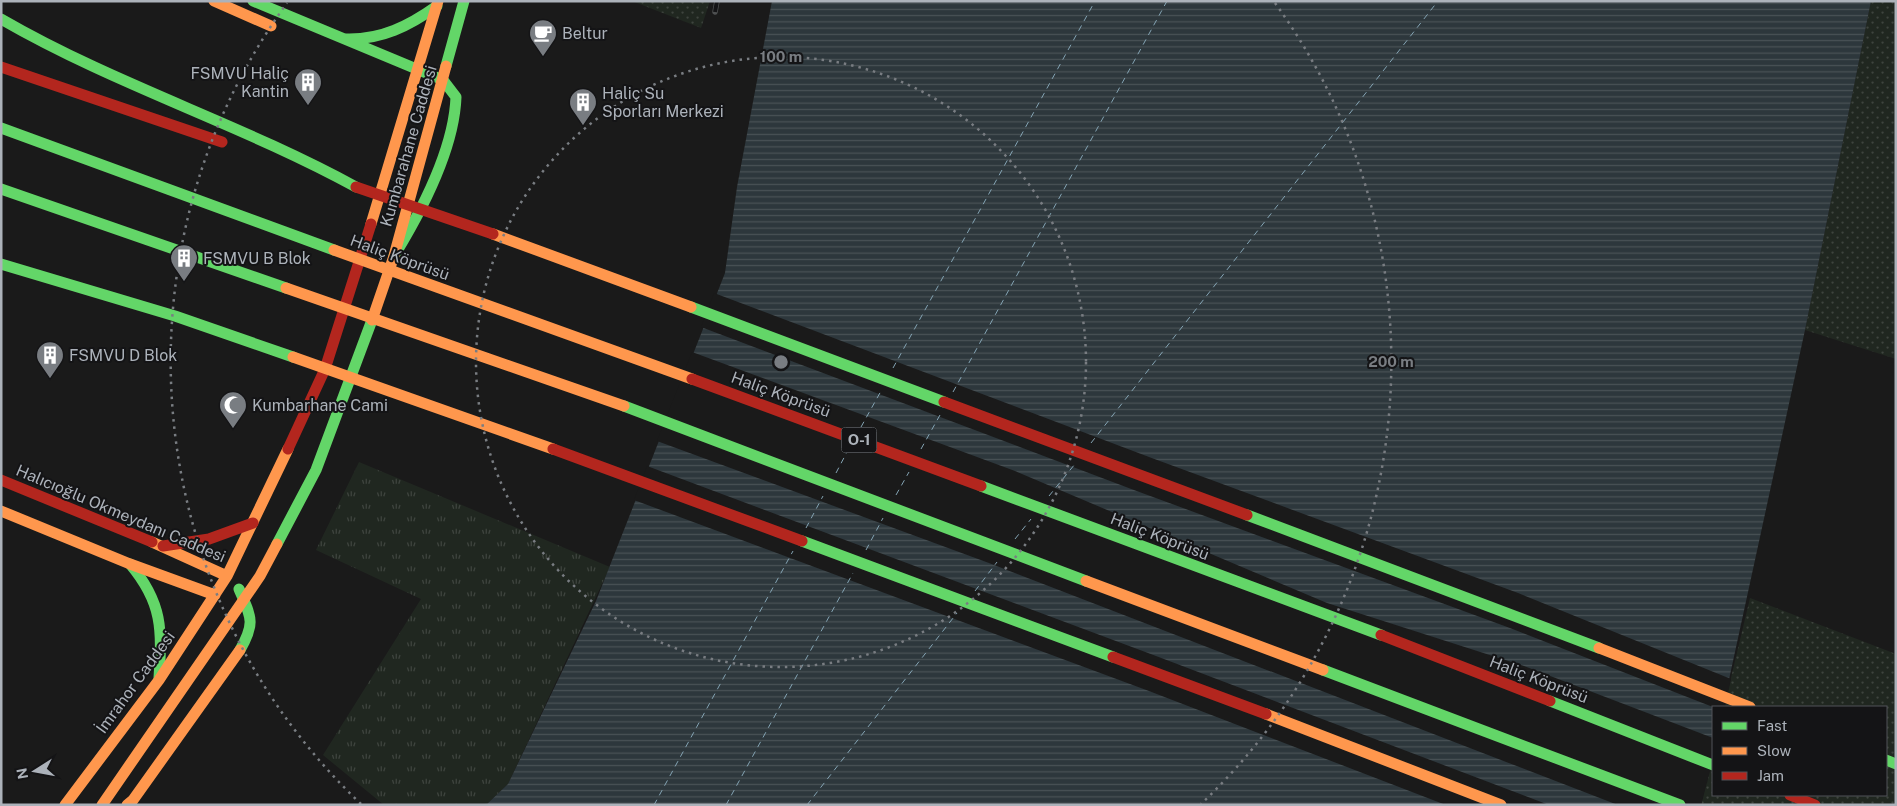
<svg xmlns="http://www.w3.org/2000/svg" width="1897" height="806" viewBox="0 0 1897 806" font-family="'Public Sans',sans-serif">
  <style>
    .grass { fill: url(#grass-tufts) }
    .park { fill: url(#park-dots) }
    .water { fill: url(#water-rules) }
    .pier { fill: #1a1a1a }
    .lines { fill: none; stroke-linecap: round; stroke-linejoin: round }
    .ferry { stroke: #84a4b4; stroke-width: 1; stroke-dasharray: 6 5; stroke-linecap: butt }
    .fast { stroke: #63d668; stroke-width: 11 }
    .slow { stroke: #ff974d; stroke-width: 11 }
    .jam { stroke: #b3261e; stroke-width: 11 }
    .rail-casing { stroke: #4e5051; stroke-width: 5.5 }
    .rail { stroke: #141416; stroke-width: 4; stroke-dasharray: 11; stroke-linecap: butt }
    .fast-bridge { stroke: #63d668; stroke-width: 11 }
    .slow-bridge { stroke: #ff974d; stroke-width: 11 }
    .jam-bridge { stroke: #b3261e; stroke-width: 11 }
    .ring { fill: none; stroke: #797d82; stroke-width: 2.5; stroke-dasharray: 2.5 5 }
    .labels { text-anchor: middle; stroke-width: 4; stroke-linejoin: round; paint-order: stroke }
    .shield { fill: #141416; stroke: #7e8389; stroke-width: 1 }
    .shield-label { font-size: 15px; font-weight: bold; fill: #acb2ba }
    .poi-label { font-size: 16px; fill: #acb2ba; stroke: #141416; text-anchor: start }
    .street-label { font-size: 16px; fill: #acb2ba; stroke: #141416 }
    .centre { fill: #797d82; stroke: #141416; stroke-width: 2.5 }
    .ring-label { font-size: 15px; text-anchor: middle; font-weight: bold; fill: #797d82; stroke: #141416; stroke-width: 4; stroke-linejoin: round; paint-order: stroke }
  </style>
  <defs>
    <pattern id="grass-tufts" width="24" height="20" patternUnits="userSpaceOnUse" patternTransform="scale(1.25)"><rect width="24" height="20" fill="#202720"/><path d="M3 7l-1-3M5 7V3M7 7l1-3M15 17l-1-3M17 17v-4M19 17l1-3" fill="none" stroke="#3e443e"/></pattern>
    <pattern id="park-dots" width="8" height="8" patternUnits="userSpaceOnUse" patternTransform="scale(1.25)"><rect width="8" height="8" fill="#202720"/><path d="M2 2h.1M6 6h.1" fill="none" stroke="#3e443e" stroke-width="1.8" stroke-linecap="round"/></pattern>
    <pattern id="water-rules" width="6" height="5" patternUnits="userSpaceOnUse" patternTransform="scale(1.25)"><rect width="6" height="5" fill="#2d373c"/><path d="M0 2.5h6" fill="none" stroke="#495256"/></pattern>
  </defs>
  <rect width="100%" height="100%" fill="#1a1a1a"/>
  <path class="grass" d="M359 462 610 567 508 784 486 805H384L323 755 421 599 316 550Z"/>
  <path class="park" d="M632 1H710L701 28Z
    M1871 1H1896V359L1805 330Z
    M1750 598 1896 654V805H1701L1713 754V795H1886V707H1724Z"/>
  <path class="water" d="M772 1H1871L1805 330 1723 707H1713V751L1698 805H486L508 784 596 601 725 273 737 187Z"/>
  <path class="pier" d="M714 293 1149 457 1518 593 1731 679 1725 707H1713L1510 628 1134 490 701 327Z
    M692 352 1015 471 1327 603 1524 666 1713 738V760L1701 805H1618L989 563 657 441Z
    M647 466 1156 656 1549 805H1446L1149 691 634 500Z"/>
  <g class="lines">
    <path class="ferry" d="M893 368 1095 1
      M953 392 1167 1
      M861 427 881 391
      M1091 443 1438 1
      M921 449 940 415
      M836 473 848 450
      M896 495 909 472
      M1049 496 1075 464
      M806 528 823 496
      M1015 539 1031 519
      M866 550 883 518
      M975 591 997 562
      M654 805 793 551
      M726 805 853 573
      M807 805 957 613"/>
    <path class="fast" d="M253 1 443 80 456 97C454 150 421 212 394 256
      M1 19C115 85 241 124 356 187
      M346 39C381 40 409 26 437 6
      M446 66 464 1
      M1 264 175 316 293 357
      M691 307 944 402
      M1247 515 1599 648
      M277 544 316 470 372 320
      M130 564C163 603 162 630 159 678
      M239 589C251 617 256 622 240 650
      M1886 760 1896 764"/>
    <path class="slow" d="M214 1 271 26
      M371 224 438 1
      M493 234 691 307
      M372 320 394 256 446 66
      M1 511 130 564 215 595
      M152 542 227 576
      M1599 648 1750 707
      M65 805 159 680 227 576 288 449
      M102 805 260 576 277 544
      M127 805 133 800 240 650"/>
    <path class="jam" d="M1 67 222 142
      M944 402 1247 515
      M288 449 325 369 371 224
      M1 480 152 542
      M163 546 209 539 253 523
      M1790 795 1815 805"/>
    <g class="rail-casing">
      <path id="rail" d="M715 12 717 1"/>
    </g>
    <use href="#rail" class="rail"/>
    <path class="fast-bridge" d="M1 128 334 250
      M1 189 286 288
      M624 406 1086 581
      M981 486 1381 635
      M802 541 1113 657
      M1323 670 1680 805
      M1550 701 1713 765"/>
    <path class="slow-bridge" d="M334 250 692 379
      M286 288 624 406
      M293 357 553 449
      M1086 581 1323 670
      M1266 714 1501 805"/>
    <path class="jam-bridge" d="M356 187 493 234
      M692 379 981 486
      M553 449 802 541
      M1381 635 1550 701
      M1113 657 1266 714"/>
  </g>
  <g class="ring">
    <circle cx="781" cy="362" r="305"/>
    <path d="M361 804A610 610 0 0 1 287 3M1275 3A610 610 0 0 1 1201 804"/>
  </g>
  <defs>
    <g id="cafe-pin" transform="scale(1.4375)"><path d="M0 17L-7.5 6A9.5 9.5 0 1 1 7.5 6Z" fill="#797d82" stroke="#141416"/><path d="M-5.5-4.5H6V0H3Q3 3.5 0 3.5H-2.5Q-5.5 3.5-5.5 0ZM3-3.2v2h1.7v-2ZM-6 4.5H4V6H-6Z" fill="#fff"/></g>
    <g id="building-pin" transform="scale(1.4375)"><path d="M0 17L-7.5 6A9.5 9.5 0 1 1 7.5 6Z" fill="#797d82" stroke="#141416"/><path d="M-4-6H4V6H1V3H-1V6H-4ZM-2.5-4.3h1.7v1.8h-1.7ZM.8-4.3h1.7v1.8H.8ZM-2.5-1h1.7V.8h-1.7ZM.8-1h1.7V.8H.8Z" fill="#fff"/></g>
    <g id="mosque-pin" transform="scale(1.4375)"><path d="M0 17L-7.5 6A9.5 9.5 0 1 1 7.5 6Z" fill="#797d82" stroke="#141416"/><path d="M3.5-4.9A6 6 0 1 0 3.5 4.9A5 5 0 1 1 3.5-4.9Z" fill="#fff"/></g>
  </defs>
  <g fill-rule="evenodd">
    <use href="#cafe-pin" x="543" y="33"/>
    <use href="#building-pin" x="308" y="82"/>
    <use href="#building-pin" x="583" y="102"/>
    <use href="#building-pin" x="184" y="258"/>
    <use href="#building-pin" x="50" y="355"/>
    <use href="#mosque-pin" x="233" y="405"/>
  </g>
  <g class="labels">
    <rect class="shield" x="841.5" y="427.5" width="35" height="25" rx="4"/>
    <g class="shield-label">
      <text x="859" y="445">O-1</text>
    </g>
    <g class="poi-label">
      <text x="562" y="39">Beltur</text>
      <text x="289" y="79" text-anchor="end">FSMVU Haliç<tspan x="289" dy="18">Kantin</tspan></text>
      <text x="602" y="99">Haliç Su<tspan x="602" dy="18">Sporları Merkezi</tspan></text>
      <text x="203" y="264">FSMVU B Blok</text>
      <text x="69" y="361">FSMVU D Blok</text>
      <text x="252" y="411">Kumbarhane Cami</text>
    </g>
    <g class="street-label">
      <text transform="translate(408 146) rotate(-74)" y="6">Kumbarahane Caddesi</text>
      <text transform="translate(400 257) rotate(20)" y="6">Haliç Köprüsü</text>
      <text transform="translate(781 394) rotate(20)" y="6">Haliç Köprüsü</text>
      <text transform="translate(121 513) rotate(23)" y="6">Halıcıoğlu Okmeydanı Caddesi</text>
      <text transform="translate(1160 536) rotate(21)" y="6">Haliç Köprüsü</text>
      <text transform="translate(1539 679) rotate(21)" y="6">Haliç Köprüsü</text>
      <text transform="translate(135 682) rotate(-54)" y="6">İmrahor Caddesi</text>
    </g>
  </g>
  <circle cx="781" cy="362" r="8" class="centre"/>
  <g class="ring-label">
    <text x="781" y="62">100 m</text>
    <text x="1391" y="367">200 m</text>
  </g>
  <rect width="1897" height="806" fill="none" stroke="#acb2ba" stroke-width="5"/>
  <rect x="1712" y="706" width="175" height="90" fill="#141416" stroke="#515358"/>
  <rect x="1722" y="722" width="25" height="8" fill="#63d668" stroke="#515358"/>
  <text x="1757" y="731" font-size="15" fill="#acb2ba">Fast</text>
  <rect x="1722" y="747" width="25" height="8" fill="#ff974d" stroke="#515358"/>
  <text x="1757" y="756" font-size="15" fill="#acb2ba">Slow</text>
  <rect x="1722" y="772" width="25" height="8" fill="#b3261e" stroke="#515358"/>
  <text x="1757" y="781" font-size="15" fill="#acb2ba">Jam</text>
  <g transform="translate(35 771) rotate(259)" stroke="#141416" stroke-width="4" paint-order="stroke">
  <path d="M0-4L9 19L0 12L-9 19Z" fill="#acb2ba"/>
  <text y="-8" font-size="14" font-weight="bold" text-anchor="middle" fill="#acb2ba">N</text>
  </g>
</svg>
